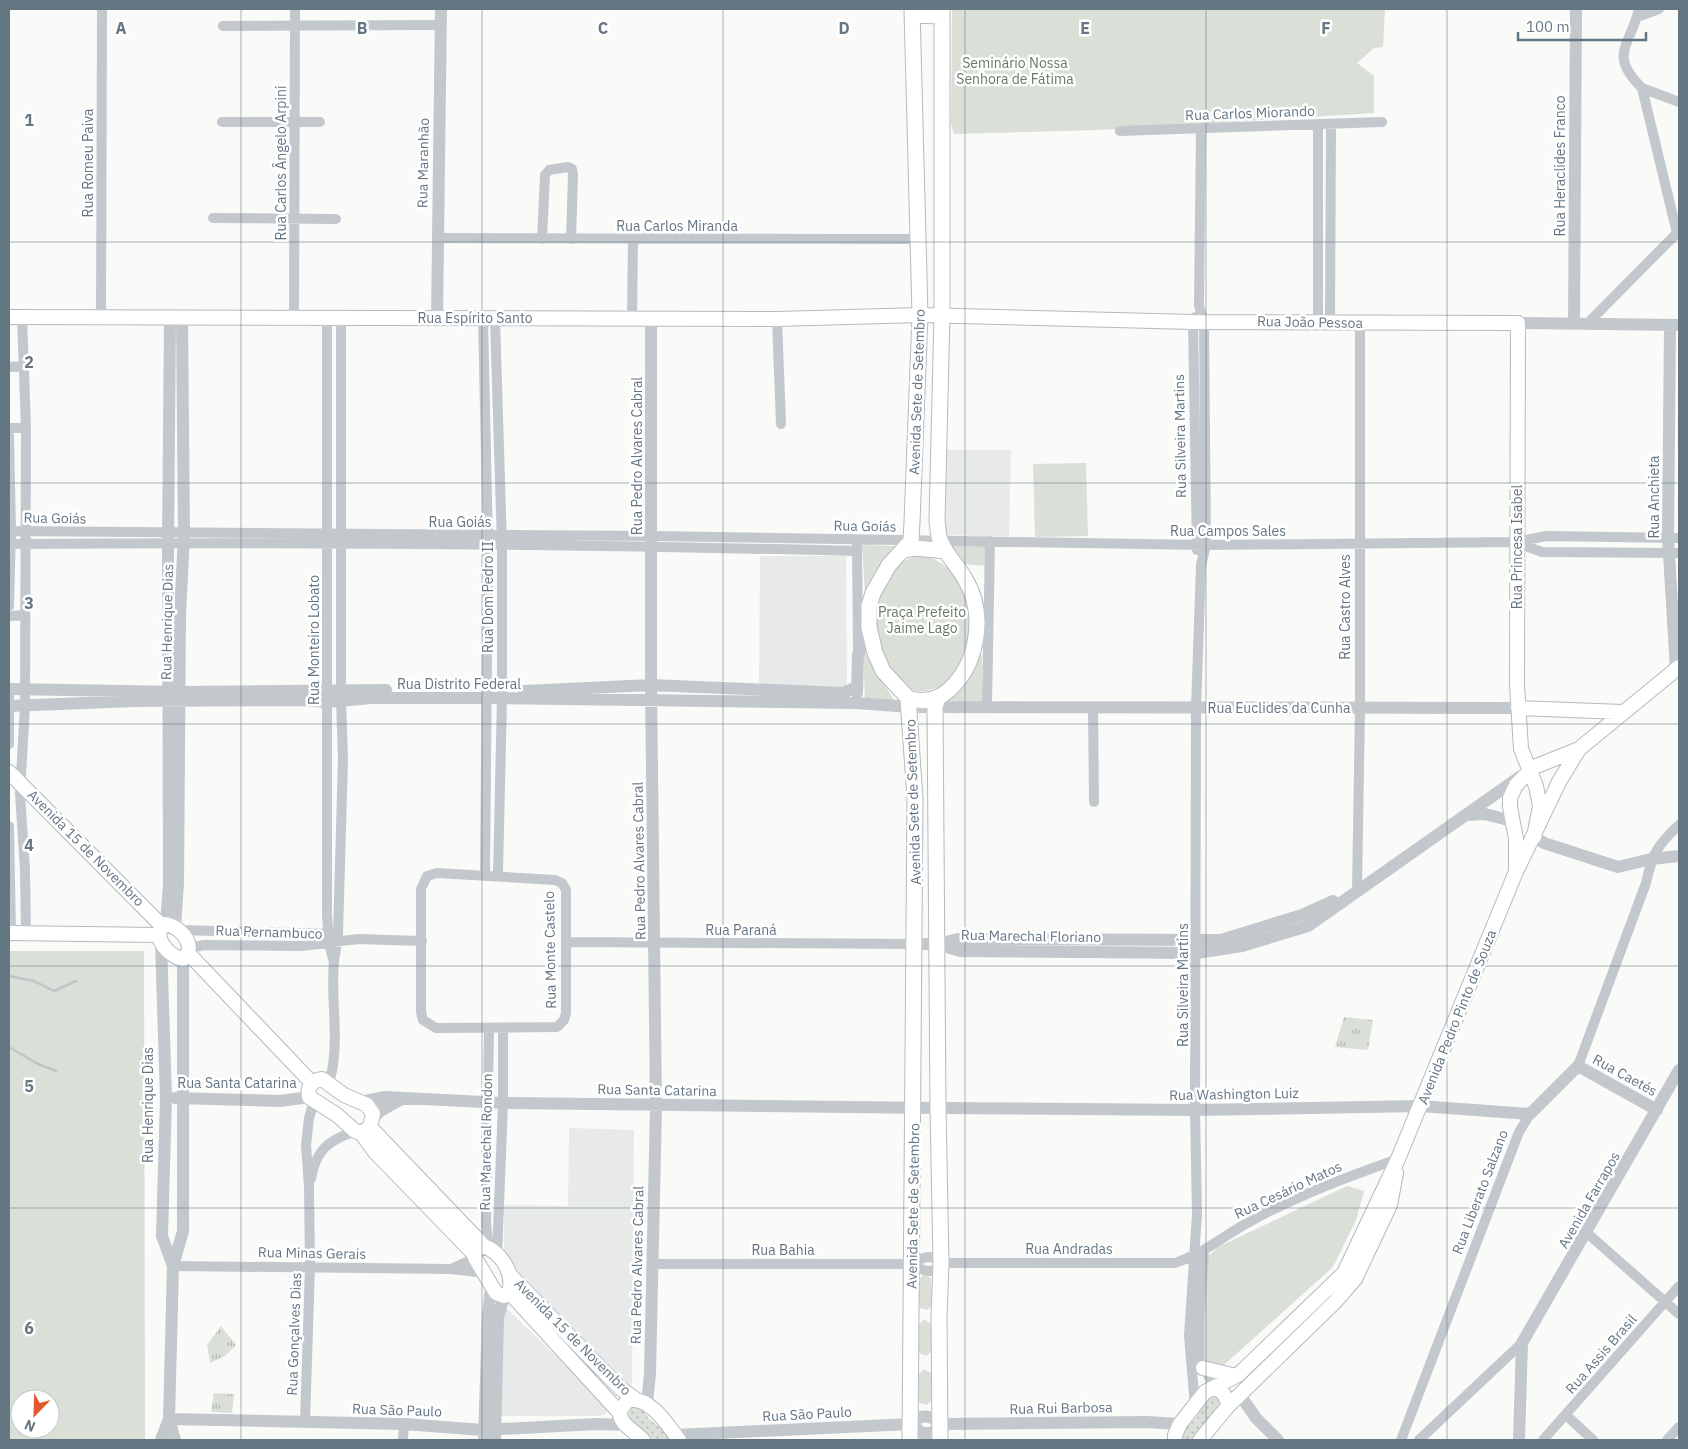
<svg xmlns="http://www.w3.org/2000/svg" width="1688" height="1449" viewBox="0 0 1688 1449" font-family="'IBM Plex Sans',sans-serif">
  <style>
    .built { fill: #e8e9e9 }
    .grass { fill: url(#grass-tufts) }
    .park { fill: #dadfd7; fill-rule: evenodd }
    .garden { fill: url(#garden-dots) }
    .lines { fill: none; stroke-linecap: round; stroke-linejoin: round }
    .stream { stroke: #bbc7cb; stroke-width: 2.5 }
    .secondary-casing { stroke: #b3babf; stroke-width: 16 }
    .primary-casing { stroke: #b5babe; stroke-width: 17 }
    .minor { stroke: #c3c8cc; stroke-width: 10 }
    .tertiary { stroke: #c3c8cc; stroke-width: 12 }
    .secondary { stroke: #fff; stroke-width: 14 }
    .primary { stroke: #fff; stroke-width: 15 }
    .grid { fill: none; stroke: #657683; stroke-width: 1; stroke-opacity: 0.55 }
    .labels { text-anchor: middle; stroke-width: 5; stroke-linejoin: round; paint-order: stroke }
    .park-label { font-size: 14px; fill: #687a64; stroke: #fff }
    .street-label { font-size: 14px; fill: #657683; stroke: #fff }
    .grid-label { font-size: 16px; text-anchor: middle; font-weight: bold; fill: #657683; stroke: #fff; stroke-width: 5; stroke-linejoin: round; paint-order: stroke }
  </style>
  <defs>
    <pattern id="grass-tufts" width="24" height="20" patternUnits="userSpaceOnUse" patternTransform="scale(1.25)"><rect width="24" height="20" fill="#dadfd7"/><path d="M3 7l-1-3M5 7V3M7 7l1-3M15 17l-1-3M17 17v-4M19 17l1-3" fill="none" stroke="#b4b9b4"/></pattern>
    <pattern id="garden-dots" width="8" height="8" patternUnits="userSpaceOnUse" patternTransform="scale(1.25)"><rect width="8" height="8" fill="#dadfd7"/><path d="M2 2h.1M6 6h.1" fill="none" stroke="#b4b9b4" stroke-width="1.8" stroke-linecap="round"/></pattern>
  </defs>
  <rect width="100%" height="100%" fill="#fafaf8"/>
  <path class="built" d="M947 450H1011L1009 537 945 535Z
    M760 556H846L847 691 759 687Z
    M569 1128 634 1130 632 1388 504 1260V1205L568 1206Z
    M507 1309 602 1399 608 1409 606 1413 600 1416H500V1312Z"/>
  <path class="grass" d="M1344 1017 1373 1020 1368 1050 1335 1047Z
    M221 1326 236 1345 225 1356 210 1363 207 1345Z
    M214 1393 234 1394 232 1413 211 1412Z"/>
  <path class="park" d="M952 9H1385L1383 47 1374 48 1357 63 1374 76V113L1099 130 954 134 951 124Z
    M1086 463 1088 536 1035 537 1033 464Z
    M952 543 986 544 987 566 965 564 952 551Z
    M862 545 897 546 865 595Z
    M918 555C964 560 980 618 966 657 959 678 934 696 912 690 898 685 891 671 884 660 869 633 871 590 895 568 901 562 910 558 918 555Z
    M863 648 873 668 895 701 865 700Z
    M977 655H982L983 704H949L948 698Z
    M9 951H144L145 1440H9ZM20 1399H50V1429H20Z
    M1347 1186 1364 1191 1356 1220 1333 1267 1224 1365 1213 1368 1203 1358 1204 1260 1218 1247Z
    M924 1274 931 1278 933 1305 927 1310 920 1308 919 1304V1279Z
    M924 1319 931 1324 932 1351 926 1356 919 1353 918 1350 919 1325Z
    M924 1369 931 1373 932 1400 927 1405 920 1403 918 1399 919 1374Z"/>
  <path class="garden" d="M1214 1392 1221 1404 1193 1440H1182L1179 1436 1197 1417 1204 1398Z
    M637 1401 649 1419 669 1434 667 1440H650L641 1427 627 1421 630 1409Z"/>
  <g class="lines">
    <path class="stream" d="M9 976 34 981 54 991 76 981
      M9 1047 38 1064 56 1071"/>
    <g class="secondary-casing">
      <path id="secondary" d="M9 317 777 319 920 315 1193 322 1518 323 1517 685 1521 749 1536 786 1540 806 1534 837
        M1518 708 1623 712
        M9 772 162 926
        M1516 868V839L1510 807V798L1516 785 1534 767 1579 749 1679 667
        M166 924C179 927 192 940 188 953L183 959C171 957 158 944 159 931Z
        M9 933 158 935
        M188 953 312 1083
        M322 1079 344 1095 367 1105 373 1114 370 1127 361 1133 355 1131 337 1115 309 1097C307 1087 312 1080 322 1079Z
        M370 1127 484 1246
        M361 1133 375 1152 474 1254
        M484 1246C501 1253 515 1273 509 1292L504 1296 496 1293 475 1258V1251Z
        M511 1276 620 1388 635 1399
        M509 1292 619 1412
        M1203 1368 1236 1376
        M1228 1406 1335 1302 1355 1279 1390 1205 1396 1173
        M643 1440C634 1430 622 1427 619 1412L628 1400C651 1397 667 1424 679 1440
        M1175 1440V1435L1180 1424 1205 1392 1238 1375 1344 1273 1398 1159 1515 874 1559 782 1579 749
        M1200 1440 1228 1406C1227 1396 1223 1392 1215 1387"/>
    </g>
    <g class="primary-casing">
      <path id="primary" d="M912 15 942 16
        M903 550 915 548 946 551
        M908 698C926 704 941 699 953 686 979 659 985 611 965 579 958 566 945 554 940 540 938 535 938 527 937 521L942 315V9
        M938 698 935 707 938 1108 941 1263 939 1316 940 1440
        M910 1440 915 799 908 698 883 671 875 653 869 627V606L873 593 889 565 911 541 912 522 920 315 912 9"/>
    </g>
    <path class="minor" d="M1639 9C1630 46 1608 55 1642 88L1677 233
      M1637 17 1659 9
      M223 26 441 25
      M1642 88 1679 102
      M222 122H320
      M1120 131 1382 122
      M213 218 336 219
      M437 238 917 239
      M542 239 545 175 549 170 568 167 572 169 573 175 571 239
      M22 317 26 428 25 706 20 793 25 870 26 934
      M294 317 295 9
      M1195 317 1193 322 1197 550
      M101 318 102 9
      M327 318V914L329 944 333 959
      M483 318 488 545 485 875
      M495 318 502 545V698L498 875
      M632 318 633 239
      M777 319 781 424
      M1318 322V124
      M1330 322 1331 124
      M1587 324 1677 233
      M9 367 23 366
      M9 428H26
      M9 436 11 531 9 606
      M9 531 652 536 1206 545 1516 542 1546 536 1679 538
      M1517 543 1542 552 1679 553
      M9 544C292 542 574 544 857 551
      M857 546 858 649
      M9 616 24 615
      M9 689V744
      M987 706 990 541
      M1093 707 1094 802
      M9 826 11 933
      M437 873 555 880 562 883 566 890V1013L564 1020 557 1027 436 1028 423 1020 421 1012V889L427 876Z
      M1357 891 1360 707V323
      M179 930 335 934
      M567 942 916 944
      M190 948 204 945 301 946 358 939 422 941
      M1578 1066 1646 883C1652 855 1657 845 1679 825
      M329 1083C341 1043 330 1001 334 961 335 952 338 943 338 934L343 759 341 701V318
      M311 1179C316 1149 328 1141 355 1131
      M1587 1233 1679 1314
      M489 1248 486 1224 489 1028
      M1204 1251 1199 1319V1360L1215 1387
      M497 1256 503 1103V1028
      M941 1263H1175C1203 1254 1223 1236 1249 1222 1296 1196 1347 1177 1398 1159
      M653 1264H913
      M913 1264C921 1271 927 1272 937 1270L941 1263
      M913 1264C922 1256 932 1254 941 1263
      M173 1266 451 1269 486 1273
      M451 1269 475 1258
      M1195 1406 1189 1336 1197 1214 1195 1110 1196 708 1201 565 1206 545 1204 322 1199 306 1201 128
      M1566 1415 1593 1440
      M305 1422 310 1267 309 1187 306 1145 309 1118 314 1101
      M403 1440 404 1424
      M1401 1440 1519 1132 1530 1114
      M1419 1440 1522 1343
      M1543 1440 1679 1286
      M1667 1440 1679 1427"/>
    <path class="tertiary" d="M437 318 441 9
      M1518 323 1679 325
      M1574 323 1576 9
      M1670 325 1668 538 1676 670
      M9 689 181 692 386 690
      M524 691 651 685 843 693 857 687
      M857 693 858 655 869 627
      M9 706 135 701 302 700 327 702 371 698H487L856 703 910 707 1518 708
      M1467 815 1485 814 1512 821
      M1534 837 1544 843 1618 867 1651 859 1679 856
      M166 924 169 883 168 545 170 318
      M175 927 178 883 180 615 184 534 182 318
      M161 943 166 1098 162 1236 173 1266
      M916 944H938L958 939 1221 940 1302 915 1333 901
      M938 944 960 951 1197 953 1242 946 1308 926 1521 776
      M175 1098 280 1101 309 1097
      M360 1102 385 1097 503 1103 938 1108 1195 1110 1420 1106 1530 1114 1578 1066 1657 1110
      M374 1118 380 1111 400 1100
      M1240 1395 1256 1418 1278 1440
      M647 1403 650 1374 656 1106 651 685V318
      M169 1419 404 1424 483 1430 597 1424 623 1425
      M911 1424 922 1433H932L941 1424
      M911 1424C921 1413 931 1415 941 1424
      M941 1424 1146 1422 1180 1424
      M675 1435 911 1424
      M161 1440 169 1419
      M175 1440 169 1419 173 1266 183 1231V959
      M484 1440 488 1316 491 1287
      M495 1440 498 1318 504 1296
      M1519 1440 1522 1343 1679 1070"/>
    <use href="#secondary" class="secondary"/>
    <use href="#primary" class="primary"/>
  </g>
  <path class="grid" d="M241 9V1440M482 9V1440M723 9V1440M965 9V1440M1206 9V1440M1447 9V1440M9 242H1679M9 483H1679M9 724H1679M9 966H1679M9 1208H1679"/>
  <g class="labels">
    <g class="park-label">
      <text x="1015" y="68">Seminário Nossa<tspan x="1015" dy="16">Senhora de Fátima</tspan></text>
      <text x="922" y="617">Praça Prefeito<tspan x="922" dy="16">Jaime Lago</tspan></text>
    </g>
    <g class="street-label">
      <text transform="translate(1250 113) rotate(-2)" y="5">Rua Carlos Miorando</text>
      <text transform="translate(88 163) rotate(-90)" y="5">Rua Romeu Paiva</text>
      <text transform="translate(281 163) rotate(-90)" y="5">Rua Carlos Ângelo Arpini</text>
      <text transform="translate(423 163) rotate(-89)" y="5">Rua Maranhão</text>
      <text transform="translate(1560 166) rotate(-90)" y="5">Rua Heraclides Franco</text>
      <text x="677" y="231">Rua Carlos Miranda</text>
      <text x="475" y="323">Rua Espírito Santo</text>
      <text transform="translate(1310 322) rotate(1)" y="5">Rua João Pessoa</text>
      <text transform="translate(917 392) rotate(-88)" y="5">Avenida Sete de Setembro</text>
      <text transform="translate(1180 436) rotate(-91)" y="5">Rua Silveira Martins</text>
      <text transform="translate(637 456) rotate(-90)" y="5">Rua Pedro Alvares Cabral</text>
      <text transform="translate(1654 497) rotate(-90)" y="5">Rua Anchieta</text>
      <text transform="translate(55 518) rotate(1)" y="5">Rua Goiás</text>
      <text x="460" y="527">Rua Goiás</text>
      <text transform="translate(865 526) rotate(1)" y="5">Rua Goiás</text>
      <text x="1228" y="536">Rua Campos Sales</text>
      <text transform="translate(1517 547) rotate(-90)" y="5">Rua Princesa Isabel</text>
      <text transform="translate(488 597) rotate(-90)" y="5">Rua Dom Pedro II</text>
      <text transform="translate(1345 607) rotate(-90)" y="5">Rua Castro Alves</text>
      <text transform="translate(167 622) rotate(-89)" y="5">Rua Henrique Dias</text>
      <text transform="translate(314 640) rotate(-90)" y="5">Rua Monteiro Lobato</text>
      <text x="459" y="689">Rua Distrito Federal</text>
      <text x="1279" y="713">Rua Euclides da Cunha</text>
      <text transform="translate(913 802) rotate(-92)" y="5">Avenida Sete de Setembro</text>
      <text transform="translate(86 848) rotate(45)" y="5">Avenida 15 de Novembro</text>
      <text transform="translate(639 861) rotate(-91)" y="5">Rua Pedro Alvares Cabral</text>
      <text x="741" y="935">Rua Paraná</text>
      <text transform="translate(269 932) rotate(2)" y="5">Rua Pernambuco</text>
      <text transform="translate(1031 936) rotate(1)" y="5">Rua Marechal Floriano</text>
      <text transform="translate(550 950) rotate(-91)" y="5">Rua Monte Castelo</text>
      <text transform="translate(1183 985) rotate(-90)" y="5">Rua Silveira Martins</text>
      <text transform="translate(1457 1017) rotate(-68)" y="5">Avenida Pedro Pinto de Souza</text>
      <text transform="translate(1625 1075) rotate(29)" y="5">Rua Caetés</text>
      <text x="237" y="1088">Rua Santa Catarina</text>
      <text transform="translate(657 1090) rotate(1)" y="5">Rua Santa Catarina</text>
      <text transform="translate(1234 1094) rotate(-1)" y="5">Rua Washington Luiz</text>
      <text transform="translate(148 1105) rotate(-90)" y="5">Rua Henrique Dias</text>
      <text transform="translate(486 1142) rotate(-89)" y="5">Rua Marechal Rondon</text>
      <text transform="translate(1288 1190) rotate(-25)" y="5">Rua Cesário Matos</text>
      <text transform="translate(1480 1192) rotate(-69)" y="5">Rua Liberato Salzano</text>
      <text transform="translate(1589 1200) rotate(-60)" y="5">Avenida Farrapos</text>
      <text transform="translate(913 1206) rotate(-89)" y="5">Avenida Sete de Setembro</text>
      <text x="1069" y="1254">Rua Andradas</text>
      <text x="783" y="1255">Rua Bahia</text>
      <text transform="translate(312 1253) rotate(1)" y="5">Rua Minas Gerais</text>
      <text transform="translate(637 1265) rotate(-89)" y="5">Rua Pedro Alvares Cabral</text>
      <text transform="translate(294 1334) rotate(-88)" y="5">Rua Gonçalves Dias</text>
      <text transform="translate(573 1337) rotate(45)" y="5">Avenida 15 de Novembro</text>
      <text transform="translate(1601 1354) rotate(-49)" y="5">Rua Assis Brasil</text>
      <text transform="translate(1061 1408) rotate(-1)" y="5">Rua Rui Barbosa</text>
      <text transform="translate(397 1410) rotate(2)" y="5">Rua São Paulo</text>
      <text transform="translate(807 1414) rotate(-3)" y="5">Rua São Paulo</text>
    </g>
  </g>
  <g class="grid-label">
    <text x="121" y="34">A</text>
    <text x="362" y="34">B</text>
    <text x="603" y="34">C</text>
    <text x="844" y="34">D</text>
    <text x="1085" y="34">E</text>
    <text x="1326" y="34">F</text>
    <text x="29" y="126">1</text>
    <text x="29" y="368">2</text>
    <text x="29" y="609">3</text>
    <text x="29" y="851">4</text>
    <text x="29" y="1092">5</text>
    <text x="29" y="1334">6</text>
  </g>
  <rect width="1688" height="1449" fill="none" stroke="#657683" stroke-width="20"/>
  <g transform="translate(35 1414) rotate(203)"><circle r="24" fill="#ffffff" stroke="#c1c8cd"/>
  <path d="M0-4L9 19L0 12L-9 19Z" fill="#e4572e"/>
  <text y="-8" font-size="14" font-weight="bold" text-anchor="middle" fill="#657683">N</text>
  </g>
  <path d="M1518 32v8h128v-8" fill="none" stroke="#657683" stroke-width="2.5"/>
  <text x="1526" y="32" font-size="15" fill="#657683" stroke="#ffffff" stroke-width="4" paint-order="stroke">100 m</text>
</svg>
